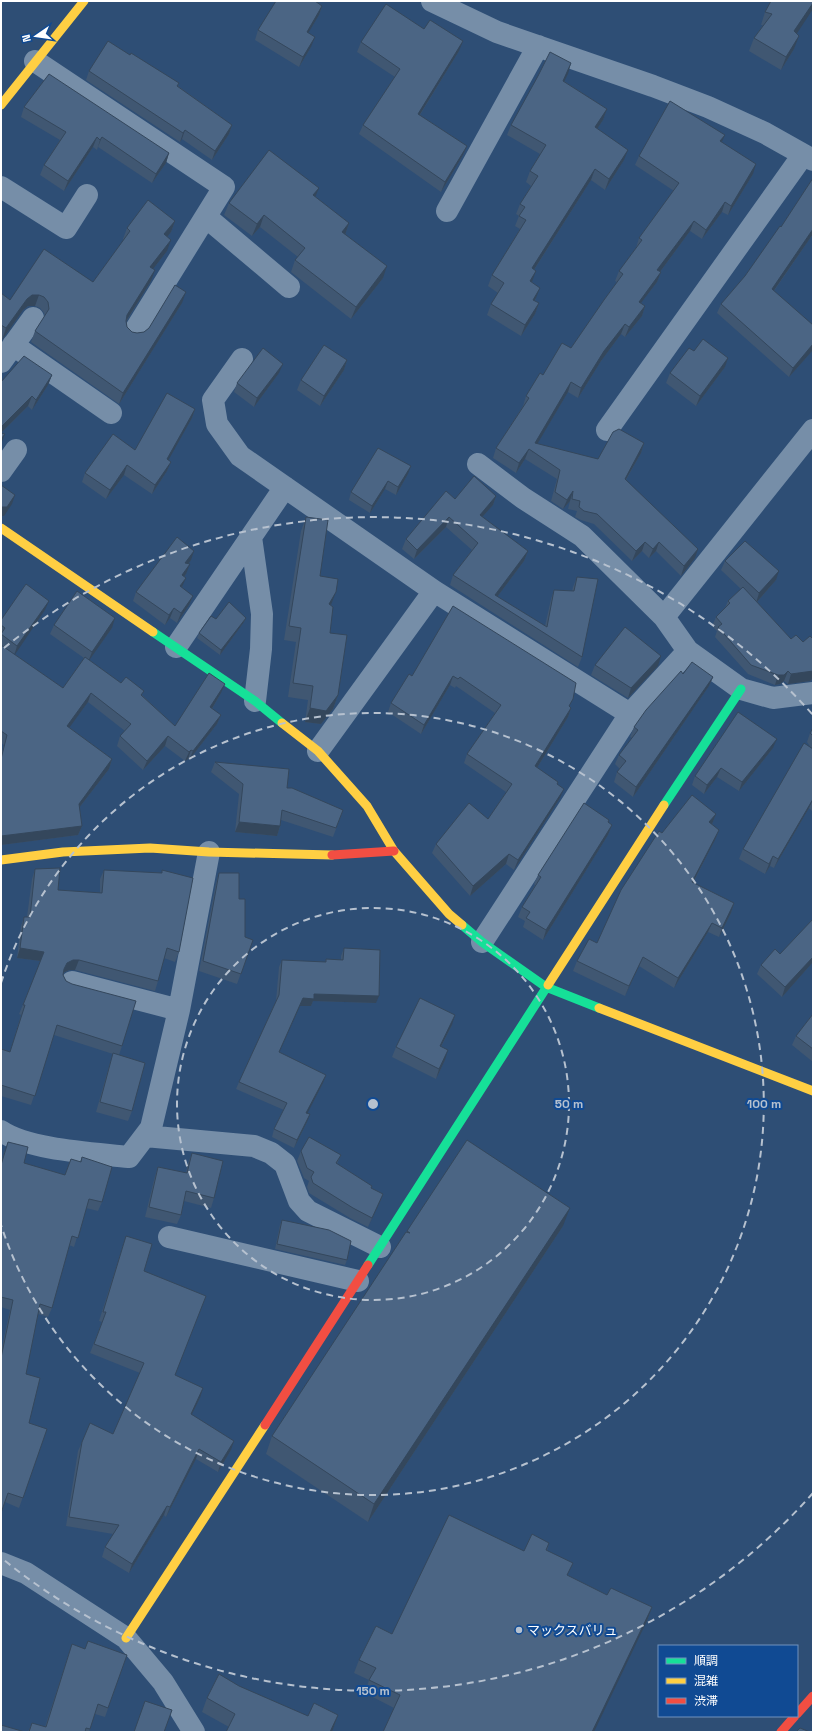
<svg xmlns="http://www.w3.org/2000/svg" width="814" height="1733" viewBox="0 0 814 1733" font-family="'Space Grotesk','Noto Sans JP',sans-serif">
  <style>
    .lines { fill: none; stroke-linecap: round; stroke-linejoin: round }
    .street { stroke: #768ea8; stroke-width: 22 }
    .fast { stroke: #16e098; stroke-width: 9 }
    .slow { stroke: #ffcf43; stroke-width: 9 }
    .jam { stroke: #f24e42; stroke-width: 9 }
    .wall { fill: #405772 }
    .shaded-wall { fill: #34475c }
    .building { fill: #4b6584; stroke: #34475c }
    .ring { fill: none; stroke: #b6c1cf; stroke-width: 2; stroke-dasharray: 7 5 }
    .poi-dot { fill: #b6c1cf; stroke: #104a93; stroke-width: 1.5 }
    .labels { text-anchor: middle; stroke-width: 4; stroke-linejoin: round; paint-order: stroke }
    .poi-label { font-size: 13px; fill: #fff; stroke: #104a93; text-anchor: start }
    .centre { fill: #b6c1cf; stroke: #104a93; stroke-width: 2 }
    .ring-label { font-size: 12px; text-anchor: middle; font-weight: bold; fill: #b6c1cf; stroke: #104a93; stroke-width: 4; stroke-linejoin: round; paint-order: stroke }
  </style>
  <rect width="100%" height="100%" fill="#2e4e75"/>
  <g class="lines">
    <path class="street" d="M432 1 497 32 653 86 708 107 765 133 813 160
      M35 61 224 187 134 332
      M1 187 66 228 87 195
      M447 211 538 46
      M206 217 289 287
      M13 345 111 413
      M242 359 213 400 217 424 240 456 434 591 630 714 688 651
      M1 362 33 318
      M607 430 803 155
      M813 430 664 617 688 651 741 689 773 698 813 693
      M478 464 523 498 582 536 664 617
      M1 471 16 450
      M251 537 262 614 261 649 255 701
      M176 647 285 487
      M318 751 434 591
      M482 942 630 714
      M72 982 179 1010
      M1 1131C29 1150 95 1153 129 1157L151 1128 179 1010 209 852
      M145 1136 254 1146 271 1153 285 1164 299 1201 308 1211 380 1247
      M169 1237 358 1281
      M1 1563 26 1573 126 1638 163 1682 194 1732"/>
    <path class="fast" d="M153 632 255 701 282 723
      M664 805 741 689
      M462 925 482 942 546 987 599 1008
      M368 1265 548 985"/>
    <path class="slow" d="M1 105 84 1
      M1 528 153 632
      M282 723 318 751 367 806 394 851 449 914 462 925
      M1 860 63 852 150 848 209 852 332 855
      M548 985 664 805
      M599 1008 813 1091
      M126 1638 265 1425"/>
    <path class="jam" d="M332 855 394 851
      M265 1425 368 1265
      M797 1714 813 1696
      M781 1732 795 1716"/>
  </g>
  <path class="wall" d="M771 1 797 34 794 49 781 70 749 51 754 38 763 25H761L765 12Z
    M322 6 319 15 308 33 311 47 299 67 255 40 258 30Z
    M424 29 459 51 420 115 467 146 463 155 441 192 359 134 363 125 395 77 357 52 361 42Z
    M130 55 179 83 178 86 232 125 229 134 212 160 182 139 180 142 86 80 89 71Z
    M568 74 564 81 607 109 603 120 597 129 624 160 605 190 591 180 534 270 532 282 536 298 535 301 539 303 535 314 521 336 487 315 491 304 498 293 488 286 492 275 520 229 515 226 519 216 516 214 520 204 531 186 526 182 530 171 540 154 507 135 511 125Z
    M24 107 169 153 166 163 152 183 98 147 97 150 93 147 64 191 40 175 44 165 60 140 21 117Z
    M722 143 753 174 728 215 722 212 702 239 690 231 660 272H661L657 282 641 303 645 306 642 316 625 337 621 334 601 361 578 398 568 392 537 444 598 459 644 443 641 453 626 480 695 558 681 576 656 551 649 558 642 551 632 561 594 524 581 520 575 517 577 511 568 509 570 501 563 509 551 501 557 479 525 459 516 473 493 458 496 448 523 406 526 396 543 375 571 348 617 282 615 281 619 271 636 248 639 238 674 191 635 165 639 156Z
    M813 178V234L774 291 813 325V350L789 377 717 313 721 304 745 276 781 227Z
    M315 197 349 223 345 235 383 278 351 319 291 272 295 260 298 257 260 227 252 236 224 215 229 203Z
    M175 221 171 232 167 237V251L153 269 151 281 126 322 127 327 132 332 137 333 144 332 182 303 119 404 31 342 35 331 45 316 44 313 40 308 35 306H28L23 310 2 340 1 339V293L10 300 93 282 124 240 123 239 127 228Z
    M694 351 725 367 696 406 666 383 670 373Z
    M347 360 344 370 320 406 297 390 301 380Z
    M279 373 254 407 234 392 237 383Z
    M52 375 48 385 32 410 28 406 1 433V382Z
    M195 409 192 418 168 460 171 462 167 471 152 494 124 475 106 499 82 482 85 473 135 450Z
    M408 474 396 495 385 489 370 513 349 500 351 492Z
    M496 496 493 505 482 517 528 551 524 561 497 597 545 626 551 599 554 590 572 591 573 587 577 577 582 657 578 667 450 585 453 575 472 550 446 527 414 559 402 549 406 539 455 499Z
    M306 517 320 576 331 605 330 633 338 695 333 709 321 724 305 722 308 700 288 697 296 642 284 640 301 531Z
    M191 560 188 564 186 574 184 577 182 588 193 596 189 605 177 623 170 618 165 625 133 601 136 592Z
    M725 561 776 580 757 602 791 639 803 642 813 639V678L810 681 788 684 784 681 780 684 775 685 748 674 715 637 717 631 712 626 716 617 725 608 728 601 741 589 721 570Z
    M453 606 571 708 568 717 537 768 557 784 560 798 514 870 506 864 470 896 432 853 436 844 488 819 506 792 464 763 467 754 495 713 456 686 455 688 450 685 421 734 388 712 391 703 412 676Z
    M45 610 14 654 63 688 84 658 50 634 54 625 112 628 89 660 121 683 142 695 175 726 221 693 212 709 221 715 217 724 189 760 188 759 185 761 165 746 143 770 117 746 120 736 125 731 88 702 69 727 112 759 109 769 79 808 82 826 78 835 1 845V756L4 745 1 743V620Z
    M246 618 244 622 220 655 197 638 199 633 216 619Z
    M595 665 658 666 628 698 591 675Z
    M683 674 713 677 709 686 633 797 614 782 617 772 620 769 615 764 619 755 632 738 630 737 634 727Z
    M813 728V812L809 808 774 868 770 866 765 874 739 859 743 849 812 749 807 742 810 733Z
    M773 748 739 791 717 777 704 794 692 785 695 776Z
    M215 762 287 788 343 810 333 837 281 820 280 826 277 836 235 832 239 794 211 772Z
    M716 814 712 824 719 830 715 840 693 883 734 903 731 913 719 937 708 932 674 988 639 966 625 996 573 971 577 961 597 943 662 833Z
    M608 822 612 825 608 835 543 940 523 927 525 921 518 917 522 907 535 885 534 884 538 875Z
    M35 869 58 890 100 893V879L104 870 179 952 175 962 164 958 158 981 155 991 75 970H69L63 973V975L66 981 122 1046 119 1055 132 1111 128 1121 96 1112 110 1063 113 1054 54 1035 31 1105 1 1096V1049L10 1052 21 1015 19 1014 41 961 17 958 21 926 24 917H27L32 879Z
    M219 873 245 937 253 940 237 984 199 971 216 883Z
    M813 919V962L782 997 757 974 761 965 780 954Z
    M344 948 376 1003 313 1001 311 1006H300L279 1052 323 1083 307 1113V1122L294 1148 272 1137 274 1129 284 1110 236 1089 239 1082 276 1001 279 967 282 960 325 962 326 959 341 960V956Z
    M813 1014V1062L792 1045 796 1036Z
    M452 1025 441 1047 445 1060 436 1079 392 1057 396 1047Z
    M8 1142 24 1163 65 1175 71 1159 80 1162 82 1157 102 1202 98 1211 86 1208 74 1247 69 1245 52 1308 48 1317 38 1314 26 1374 29 1423 47 1429 19 1508 5 1502 1 1513V1352L10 1310 1 1307V1163Z
    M301 1151 341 1155 337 1164 371 1188 383 1194 379 1204 368 1227 350 1218 309 1193 307 1187 309 1181 304 1178 297 1161Z
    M192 1153 214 1198 211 1208 184 1201 181 1215 177 1224 145 1217 155 1176 158 1167 186 1173 188 1163Z
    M282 1220 347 1260 345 1265 275 1249 280 1225Z
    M563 1226 368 1522 266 1454 272 1436 407 1231Z
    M126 1236 144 1271 175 1375 200 1398 191 1415 231 1450 218 1472 196 1459 166 1517 164 1515 129 1573 102 1557 105 1547 113 1534 66 1526 78 1451 82 1442 113 1434 140 1373 90 1353 102 1322 99 1321Z
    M549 1543 547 1551 568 1576 607 1595 652 1607 647 1621 394 1708 365 1693 369 1680 354 1673 359 1660 392 1634 524 1551Z
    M72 1644 85 1649 127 1655 105 1717 95 1714 89 1732H28L32 1723 45 1727Z
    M239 1686 308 1716 338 1715 333 1729 332 1732H226L229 1727 202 1712 207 1698Z"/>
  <path class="shaded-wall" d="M813 3V9L790 44 794 31Z
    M322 6 319 15 303 42 307 32Z
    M799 36 794 49 781 70 786 57Z
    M315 37 311 47 299 67 303 57Z
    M463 41 459 51 414 124 418 114Z
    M571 63 568 74 559 92 563 81Z
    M607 109 603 120 591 138 595 127Z
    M232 125 229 134 212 160 215 151Z
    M185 130 182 139 180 142 183 133Z
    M725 135 721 144 720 141Z
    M97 137 93 147 64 191 68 181Z
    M102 137 98 147 97 150 100 140Z
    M467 146 463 155 441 192 445 182Z
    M628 150 624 160 605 190 609 179Z
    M169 153 166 163 152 183 156 174Z
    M756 164 753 174 728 215 731 206Z
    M595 169 591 180 528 279 532 268Z
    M319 188 314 200 313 195Z
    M725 202 722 212 702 239 706 230Z
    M264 215 260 227 252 236 257 224Z
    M175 221 171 232 160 246 164 234Z
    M694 221 690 231 654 280 657 270Z
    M349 223 345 235 342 232Z
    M813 229V234L768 299 772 289Z
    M171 240 167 251 146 278 150 267Z
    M387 266 383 278 351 319 356 307Z
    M155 270 151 281 123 326 127 315Z
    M536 271 532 282 526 292 530 281Z
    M661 272 657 282 635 311 639 302Z
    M540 288 536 298 529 310 533 300Z
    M186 292 182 303 119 404 123 393Z
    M32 295H39L35 306H28L23 310 2 340 6 328 27 299Z
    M539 303 535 314 521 336 525 325Z
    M645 306 642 316 625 337 629 327Z
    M625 324 621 334 601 361 578 398 581 388 604 351Z
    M813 344V350L789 377 793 368Z
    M728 358 725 367 696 406 700 396Z
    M347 360 344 370 320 406 324 396Z
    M283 364 279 373 254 407 257 398Z
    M52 375 48 385 32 410 36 400Z
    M571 382 568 392 532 453 535 443Z
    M32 396 28 406 1 433V427Z
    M195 409 192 418 164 468 167 459Z
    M5 434 1 444V439Z
    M644 443 641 453 621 488 625 479Z
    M529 449 525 459 516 473 519 463Z
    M171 462 167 471 152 494 155 485Z
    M127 465 124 475 106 499 110 490Z
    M411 466 408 474 396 495 398 487Z
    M388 481 385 489 370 513 372 506Z
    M573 491 570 501 563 509 567 500Z
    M15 495 12 504 4 516H1V507Z
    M496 496 493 505 476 524 480 515Z
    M449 517 446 527 414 559 417 550Z
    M645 542 642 551 632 561 636 551Z
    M659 542 656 551 649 558 653 549Z
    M698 549 695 558 681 576 684 566Z
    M194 551 191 560 182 573 185 563Z
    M528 551 524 561 494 601 495 595Z
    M190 564 186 574 178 585 182 575Z
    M779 571 776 580 756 603 759 593Z
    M186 578 182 587 180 586Z
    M336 592 331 605 329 604Z
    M193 596 189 605 177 623 181 613Z
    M49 601 45 610 14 656 17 646Z
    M174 608 170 618 165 625 169 615Z
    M115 618 112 628 88 662 92 652Z
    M246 618 244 622 220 655 221 650Z
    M661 656 658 666 628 698 631 688Z
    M788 671 784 681 780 684 775 685 778 675Z
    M813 671V678L810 681 788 684 791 674Z
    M453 676 450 685 421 734 424 725Z
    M713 677 709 686 633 797 636 787Z
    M225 684 221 693 207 717 210 707Z
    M91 693 88 702 64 735 67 726Z
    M338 695 333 709 321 724 305 722 310 708Z
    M571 708 568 717 532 776 535 766Z
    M221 715 217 724 189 760 193 751Z
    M168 736 165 746 143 770 147 761Z
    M777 739 773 748 739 791 742 782Z
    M191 750 188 759 185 761 189 752Z
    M112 759 109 769 75 813 79 804Z
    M721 768 717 777 704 794 707 785Z
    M564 789 560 798 514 870 518 860Z
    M813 799 809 808 774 868 778 859Z
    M716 814 712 824 706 832 709 822Z
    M239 822 280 826 277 836 235 832Z
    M612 825 608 835 543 940 546 930Z
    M82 826 78 835 1 845V836Z
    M719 830 715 840 688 892 692 882Z
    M509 854 506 864 470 896 473 886Z
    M773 856 770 866 765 874 769 864Z
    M734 903 731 913 719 937 722 928Z
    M712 923 708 932 674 988 678 978Z
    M20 948 44 952 41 961 17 958Z
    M643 957 639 966 625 996 629 986Z
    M813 957V962L782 997 785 987Z
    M73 960H79L75 970H69L63 973 64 969 67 963Z
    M314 994 379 996 376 1003 313 1001 311 1006H300L276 1060 303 998Z
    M455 1015 452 1025 436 1056 440 1046Z
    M448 1050 445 1060 436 1079 439 1069Z
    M326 1075 323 1083 304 1120 306 1113Z
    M310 1114 307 1122 294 1148 297 1140Z
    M383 1194 379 1204 368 1227 372 1218Z
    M570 1208 563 1226 368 1522 374 1504Z
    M203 1388 200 1398 187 1424 191 1414Z
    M234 1441 231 1450 218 1472 221 1462Z
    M199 1449 196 1459 166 1517 170 1507Z
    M167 1506 164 1515 129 1573 132 1564Z
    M652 1607 647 1621 594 1732H592Z
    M338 1715 332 1732H330Z"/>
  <path class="building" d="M276 1H315L322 6 307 32 315 37 303 57 258 30Z
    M771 1H813V3L794 31 799 36 786 57 754 38 772 14 765 12Z
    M386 4 424 29 430 20 463 41 418 114 467 146 445 182 363 125 400 69 361 42Z
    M108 41 130 55 131 53 179 83 177 86 232 125 215 151 185 130 183 133 89 71Z
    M550 52 571 63 563 81 607 109 595 127 628 150 609 179 595 169 532 268 536 271 530 281 540 288 533 300 539 303 525 325 491 304 504 283 492 275 526 220 519 216 525 207 520 204 538 176 530 171 546 145 511 125 538 76Z
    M49 74 169 153 156 174 102 137 100 140 97 137 68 181 44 165 66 132 24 107Z
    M670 101 725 135 720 141 756 164 731 206 725 202 706 230 694 221 657 270 661 272 639 302 645 306 629 327 625 324 604 351 581 388 571 382 535 443 598 459 613 432 619 429 644 443 625 479 698 549 684 566 659 542 653 549 645 542 636 551 597 514 584 511 579 507 580 501 572 499 573 491 567 500 555 492 560 470 529 449 519 463 496 448 529 398 526 396 540 373 543 375 562 343 571 348 604 300 623 274 619 271 642 240 639 238 679 183 639 156Z
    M269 150 319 188 313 195 349 223 342 232 387 266 356 307 295 260 305 248 264 215 257 224 229 203Z
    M813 178V229L772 289 813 325V344L793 368 721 304 745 276 780 226 781 227Z
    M148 200 175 221 164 234 171 240 150 267 155 270 127 315 126 321 127 327 132 332 137 333 144 332 149 328 175 285 186 292 123 393 35 331 49 309 48 302 44 297 39 295H32L27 299 6 328 1 325V293L10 300 44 249 93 282 130 231 127 228Z
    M703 339 728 358 700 396 670 373 689 348 694 351Z
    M324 345 347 360 324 396 301 380Z
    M263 348 283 364 257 398 237 383Z
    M24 356 52 375 36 400 32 396 1 427V382Z
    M167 393 195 409 167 459 171 462 155 485 127 465 110 490 85 473 113 434 135 450Z
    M1 433 5 434 1 439Z
    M378 448 411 466 398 487 388 481 372 506 351 492Z
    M474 476 496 496 480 515 528 551 495 595 547 627 554 590 574 591 577 577 598 579 582 657 453 575 478 543 449 517 417 550 406 539 446 491 455 499Z
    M1 485 15 495 7 507H1Z
    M306 517 328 520 320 576 338 579 336 592 329 604 333 607 330 633 347 635 338 695 326 711 310 708 313 686 293 683 301 628 289 626Z
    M177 537 194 551 185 563 190 564 182 575 186 578 180 586 193 596 181 613 174 608 169 615 136 592Z
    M745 541 779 571 759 593 725 561Z
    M26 584 49 601 17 646 1 634 5 628 1 625V620Z
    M743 587 791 639 796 635 803 642 810 636 813 639V671L791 674 788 671 784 675H778L751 665 718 627 722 624 716 617 730 603 728 601Z
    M77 591 115 618 92 652 54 625Z
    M229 602 246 618 221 650 199 633 211 616 216 619Z
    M453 606 576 683 573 699 569 706 571 708 535 766 558 782 557 784 564 789 518 860 509 854 473 886 436 844 469 803 488 819 512 784 467 754 501 705 460 677 458 679 453 676 424 725 391 703 409 674 412 676Z
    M625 627 661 656 631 688 595 665Z
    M1 645 63 688 85 657 121 683 126 677 144 691 141 695 175 726 209 673 225 684 210 707 221 715 193 751 191 750 189 752 168 736 147 761 120 736 131 724 91 693 67 726 112 759 79 804 82 826 1 836V759L7 735 1 731Z
    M692 662 713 677 636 787 617 772 626 761 619 755 638 730 634 727 646 710 681 671 683 674Z
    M738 712 777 739 742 782 721 768 707 785 695 776Z
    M813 728V736L810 733Z
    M804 743 813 749V799L778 859 773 856 769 864 743 849Z
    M215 762 289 769 287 788H292L343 810 336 828 282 810 280 826 239 822 243 784Z
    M692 795 716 814 709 822 719 830 692 882 734 903 722 928 712 923 678 978 643 957 629 986 577 961 589 939 597 943 621 890 659 831 662 833Z
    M584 803 609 820 608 822 612 825 546 930 526 918 530 912 522 907 541 877 538 875Z
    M60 868 58 890 102 893 104 870 162 873V870L193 878 179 952 167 948 158 981 79 960H73L67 963 64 969 63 975 66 981 72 984 136 1001 122 1046 57 1025 35 1096 1 1085V1049L10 1052 25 1005H23L44 952 20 948 24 917H30L35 869Z
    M219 873H239V899H245V937L253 940 241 974 203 961Z
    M813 919V957L785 987 761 965 775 949 780 954Z
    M344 948 380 950 379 996 314 994V999L303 998 279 1052 326 1075 306 1113 310 1114 297 1140 274 1129 287 1103 239 1082 279 995 282 960 326 962V959L343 960Z
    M420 998 455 1015 440 1046 448 1050 439 1069 396 1047Z
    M813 1014V1049L796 1036Z
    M113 1053 145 1063 132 1111 100 1102Z
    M309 1137 341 1155 336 1163 372 1186 371 1188 383 1194 372 1218 353 1208 313 1183 311 1177 314 1172 307 1168 301 1151Z
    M467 1140 570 1208 374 1504 272 1436 406 1232 410 1233 407 1231Z
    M8 1142 28 1147 24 1163 65 1175 71 1159 81 1162 82 1157 112 1167 102 1202 89 1199 78 1238 72 1236 52 1308 40 1304 26 1374 40 1378 29 1423 47 1429 23 1498 8 1493 1 1513V1358L13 1300 1 1297V1165Z
    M192 1153 223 1161 214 1198 186 1191 181 1215 149 1207 158 1167 187 1173Z
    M282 1220 329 1230 351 1241 347 1260 277 1244Z
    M126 1236 152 1244 144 1271 206 1296 175 1375 203 1388 191 1414 234 1441 221 1462 199 1449 170 1507 167 1506 132 1564 105 1547 119 1525 69 1517 82 1442 90 1423 113 1434 144 1363 94 1344 106 1312H103Z
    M449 1515 524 1551 532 1534 549 1543 546 1550 573 1563 567 1575 607 1595 611 1588 652 1607 592 1732H383L400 1695 369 1680 376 1668 359 1660 376 1626 392 1634Z
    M88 1641 127 1655 108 1708 98 1704 90 1729 86 1728 85 1732H29L32 1723 46 1727 72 1644 85 1649Z
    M219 1674 239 1686 308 1716 314 1703 338 1715 330 1732H226L235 1714 207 1698Z
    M145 1701 172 1710 164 1732H134Z
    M1 1725 25 1732H1Z
    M800 1728 810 1732H796Z"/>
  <g class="ring">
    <circle cx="373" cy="1104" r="196"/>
    <path d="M1 983A391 391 0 1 1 1 1225"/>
    <path d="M813 1493A587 587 0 0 1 4 1560M4 648A587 587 0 0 1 813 715"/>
  </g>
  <circle class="poi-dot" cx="519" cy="1630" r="4"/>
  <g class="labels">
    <g class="poi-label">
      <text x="527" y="1635">マックスバリュ</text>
    </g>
  </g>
  <circle cx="373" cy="1104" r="6" class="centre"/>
  <g class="ring-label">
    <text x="569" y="1108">50 m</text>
    <text x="764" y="1108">100 m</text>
    <text x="373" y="1695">150 m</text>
  </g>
  <rect width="814" height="1733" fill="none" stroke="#ffffff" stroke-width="4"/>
  <rect x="658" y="1645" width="140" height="72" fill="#104a93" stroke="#7092be"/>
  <rect x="666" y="1658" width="20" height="6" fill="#16e098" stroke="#7092be"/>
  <text x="694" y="1665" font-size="12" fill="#ffffff">順調</text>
  <rect x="666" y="1678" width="20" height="6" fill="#ffcf43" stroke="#7092be"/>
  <text x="694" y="1685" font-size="12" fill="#ffffff">混雑</text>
  <rect x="666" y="1698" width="20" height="6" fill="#f24e42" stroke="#7092be"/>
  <text x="694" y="1705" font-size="12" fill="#ffffff">渋滞</text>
  <g transform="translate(36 36) rotate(257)" stroke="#104a93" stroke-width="3" paint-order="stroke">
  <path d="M0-3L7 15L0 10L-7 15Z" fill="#ffffff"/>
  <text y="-6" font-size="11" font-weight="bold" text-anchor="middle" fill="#ffffff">N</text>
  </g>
</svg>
